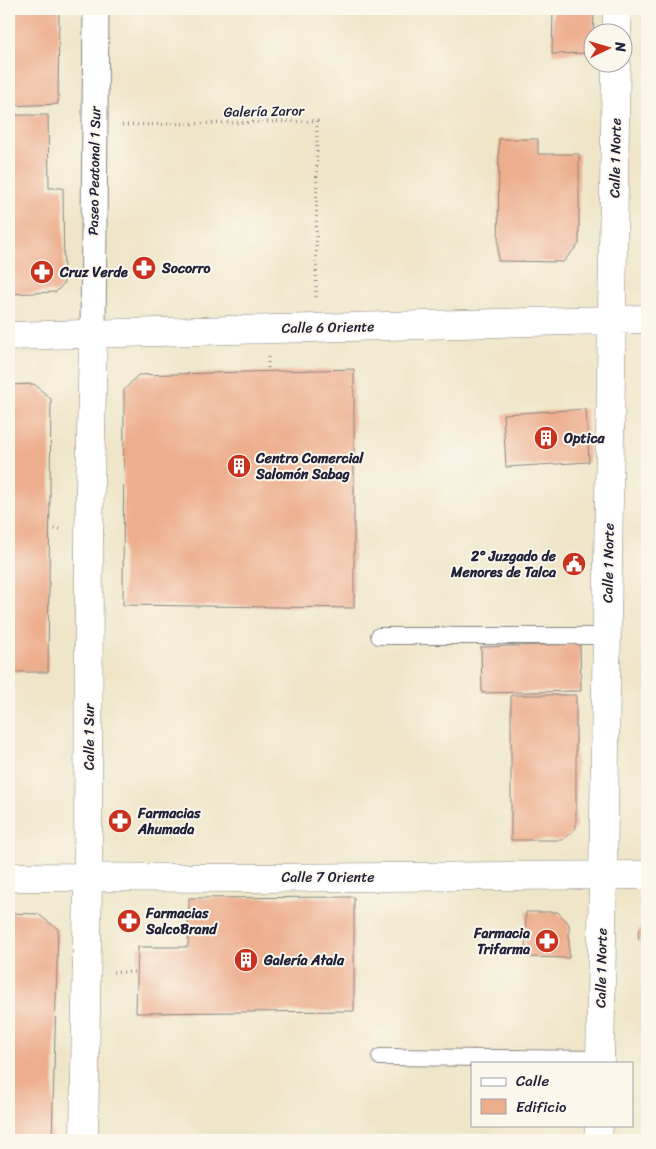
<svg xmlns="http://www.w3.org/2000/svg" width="656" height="1149" viewBox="0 0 656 1149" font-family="Sriracha,sans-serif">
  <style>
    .building { fill: #edae8e }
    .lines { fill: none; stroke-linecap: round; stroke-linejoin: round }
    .service-casing { stroke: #888482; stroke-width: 18 }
    .pedestrian-casing { stroke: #888482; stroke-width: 27 }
    .minor-casing { stroke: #888482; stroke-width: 29 }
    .secondary-casing { stroke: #888482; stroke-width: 29 }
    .path { stroke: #888482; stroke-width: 3; stroke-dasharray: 1 4; stroke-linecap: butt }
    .service { stroke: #fff; stroke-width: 16 }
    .pedestrian { stroke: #fff; stroke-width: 25 }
    .minor { stroke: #fff; stroke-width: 28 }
    .secondary { stroke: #fff; stroke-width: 28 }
    .labels { text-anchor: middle; stroke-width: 4; stroke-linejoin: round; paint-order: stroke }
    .street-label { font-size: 14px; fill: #22223b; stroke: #fbf7ec }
    .poi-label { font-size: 14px; font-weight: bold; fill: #22223b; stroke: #fbf7ec; text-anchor: start }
  </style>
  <rect width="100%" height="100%" fill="#fbf7ec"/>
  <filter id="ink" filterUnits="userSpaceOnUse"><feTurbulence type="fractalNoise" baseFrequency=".02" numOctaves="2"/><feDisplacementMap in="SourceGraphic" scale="10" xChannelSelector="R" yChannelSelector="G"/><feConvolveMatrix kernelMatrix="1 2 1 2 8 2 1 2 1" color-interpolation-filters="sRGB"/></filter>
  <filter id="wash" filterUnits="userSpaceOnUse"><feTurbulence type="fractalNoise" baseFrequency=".0096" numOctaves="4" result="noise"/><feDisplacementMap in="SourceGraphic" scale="20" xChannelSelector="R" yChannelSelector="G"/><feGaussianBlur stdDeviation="1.12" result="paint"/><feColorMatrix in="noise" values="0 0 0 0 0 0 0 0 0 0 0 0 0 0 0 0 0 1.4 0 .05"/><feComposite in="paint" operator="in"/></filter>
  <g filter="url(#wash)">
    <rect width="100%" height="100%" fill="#efe6c9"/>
    <g id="blocks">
      <path class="building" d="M9 9H59L58 104 9 106Z
        M553 9H594L593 53 552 54Z
        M9 115H48L49 188H63L64 283 56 292 9 294Z
        M499 139H538V154H579V244L563 262 498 261Z
        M354 369V608L123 605 124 390 138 375Z
        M34 384 51 399 48 672H9V385Z
        M586 409 589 462 506 467 503 414Z
        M580 644 581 691 482 693 481 647Z
        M511 695H576V828L563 840H511Z
        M354 897V1011L136 1013 138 947H188L189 898Z
        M526 912H558L569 924V958L525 957Z
        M9 913 38 914 58 929 52 1140H9Z
        M647 923V939L639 940 638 931Z"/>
    </g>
  </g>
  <g filter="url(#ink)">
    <use href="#blocks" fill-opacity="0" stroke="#888482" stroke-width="1"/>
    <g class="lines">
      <g class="service-casing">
        <path id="service" d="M379 636H607
          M380 1057 600 1059"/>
      </g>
      <g class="pedestrian-casing">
        <path id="pedestrian" d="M93 333 96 9"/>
      </g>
      <g class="minor-casing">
        <path id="minor" d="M9 877 253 878 647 875"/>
      </g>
      <g class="secondary-casing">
        <path id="secondary" d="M617 32V9
          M9 336 647 319
          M600 1063 616 62
          M84 1140 88 878 89 541 93 333
          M598 1140 599 1125"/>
      </g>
      <path class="path" d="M122 125 317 121 316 300
        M268 357V371
        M49 529H61
        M113 972H138"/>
      <use href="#service" class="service"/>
      <use href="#pedestrian" class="pedestrian"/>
      <use href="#minor" class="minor"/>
      <use href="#secondary" class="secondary"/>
    </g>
  </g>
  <defs>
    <g id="pharmacy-disc" transform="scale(1.25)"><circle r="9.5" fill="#c8321e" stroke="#fbf7ec"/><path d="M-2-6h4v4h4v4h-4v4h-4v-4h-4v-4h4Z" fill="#fff"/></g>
    <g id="building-disc" transform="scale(1.25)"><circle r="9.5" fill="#c8321e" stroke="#fbf7ec"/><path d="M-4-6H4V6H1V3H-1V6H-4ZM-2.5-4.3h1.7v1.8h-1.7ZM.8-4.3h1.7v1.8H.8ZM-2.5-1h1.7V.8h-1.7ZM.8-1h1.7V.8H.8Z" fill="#fff"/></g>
    <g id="civic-disc" transform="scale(1.25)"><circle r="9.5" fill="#c8321e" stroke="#fbf7ec"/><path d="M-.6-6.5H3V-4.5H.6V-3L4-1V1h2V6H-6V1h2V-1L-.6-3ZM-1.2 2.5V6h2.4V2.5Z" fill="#fff"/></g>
  </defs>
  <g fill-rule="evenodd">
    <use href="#pharmacy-disc" x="144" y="268"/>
    <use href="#pharmacy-disc" x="42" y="272"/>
    <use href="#building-disc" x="546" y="438"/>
    <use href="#building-disc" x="239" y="466"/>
    <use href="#civic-disc" x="574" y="564"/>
    <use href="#pharmacy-disc" x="120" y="821"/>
    <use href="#pharmacy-disc" x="129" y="921"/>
    <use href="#pharmacy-disc" x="547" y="941"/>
    <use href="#building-disc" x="246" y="960"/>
  </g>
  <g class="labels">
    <g class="street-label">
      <text transform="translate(264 111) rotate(-1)" y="5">Galería Zaror</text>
      <text transform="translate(615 158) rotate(-89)" y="5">Calle 1 Norte</text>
      <text transform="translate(94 171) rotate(-89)" y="5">Paseo Peatonal 1 Sur</text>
      <text transform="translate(328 327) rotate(-1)" y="5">Calle 6 Oriente</text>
      <text transform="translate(608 563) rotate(-89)" y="5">Calle 1 Norte</text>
      <text transform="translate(89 737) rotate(-90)" y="5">Calle 1 Sur</text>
      <text x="328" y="882">Calle 7 Oriente</text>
      <text transform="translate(601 968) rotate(-89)" y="5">Calle 1 Norte</text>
    </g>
    <g class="poi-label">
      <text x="162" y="273">Socorro</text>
      <text x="60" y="277">Cruz Verde</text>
      <text x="564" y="443">Optica</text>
      <text x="256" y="463">Centro Comercial<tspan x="256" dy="16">Salomón Sabag</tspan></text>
      <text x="556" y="561" text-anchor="end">2° Juzgado de<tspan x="556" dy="16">Menores de Talca</tspan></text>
      <text x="138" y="818">Farmacias<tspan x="138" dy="16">Ahumada</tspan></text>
      <text x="146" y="918">Farmacias<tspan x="146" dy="16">SalcoBrand</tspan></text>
      <text x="530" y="938" text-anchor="end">Farmacia<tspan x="530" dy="16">Trifarma</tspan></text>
      <text x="264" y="965">Galería Atala</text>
    </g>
  </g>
  <rect width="656" height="1149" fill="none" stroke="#fbf7ec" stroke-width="30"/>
  <rect x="471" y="1062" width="162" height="65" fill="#fbf7ec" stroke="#a4a2a5"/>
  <rect x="481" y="1078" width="25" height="8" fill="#ffffff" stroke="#a4a2a5"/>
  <text x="516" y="1086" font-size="15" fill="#22223b">Calle</text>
  <rect x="481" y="1099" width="25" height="15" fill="#edae8e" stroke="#a4a2a5"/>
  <text x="516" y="1112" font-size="15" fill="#22223b">Edificio</text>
  <g transform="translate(608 48) rotate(85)"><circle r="24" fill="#fbf7ec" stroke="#a4a2a5"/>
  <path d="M0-4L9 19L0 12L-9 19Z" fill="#c8321e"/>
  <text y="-8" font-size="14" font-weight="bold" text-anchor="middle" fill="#22223b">N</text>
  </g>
</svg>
